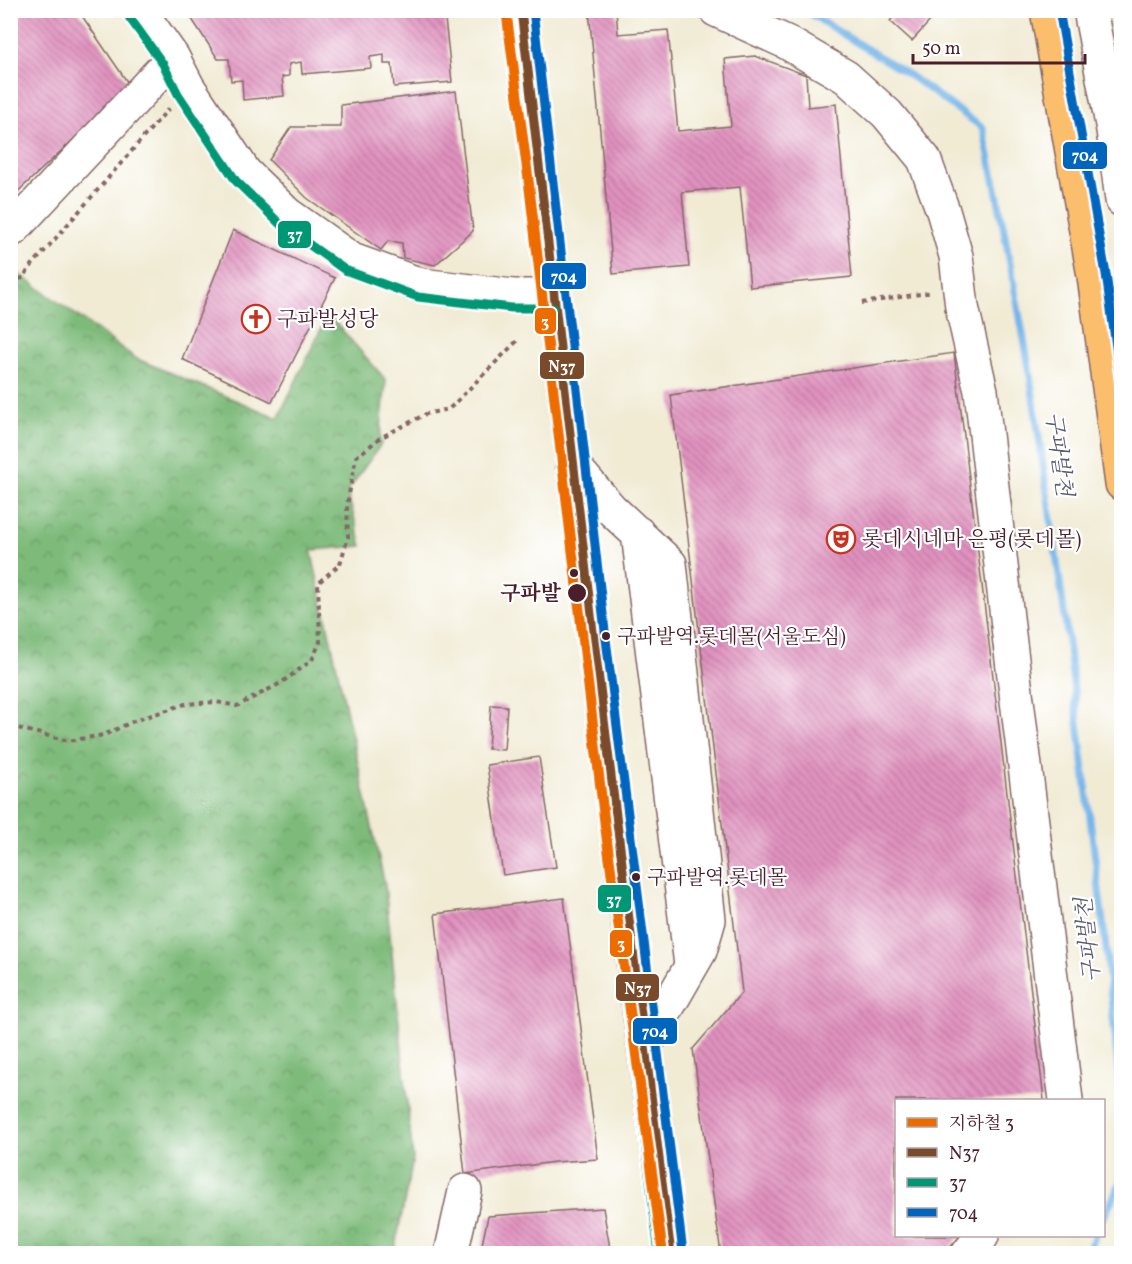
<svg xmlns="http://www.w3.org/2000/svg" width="1132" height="1264" viewBox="0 0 1132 1264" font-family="Vollkorn,'Noto Serif KR',serif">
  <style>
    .forest { fill: url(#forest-crowns); stroke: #646d52; stroke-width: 1.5 }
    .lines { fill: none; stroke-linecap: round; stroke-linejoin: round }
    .stream { stroke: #74b5e9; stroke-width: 7 }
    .building { fill: url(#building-back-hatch) }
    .minor-casing { stroke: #846666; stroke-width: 36 }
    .major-casing { stroke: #846666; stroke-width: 36 }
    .path { stroke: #846666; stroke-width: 4; stroke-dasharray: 4.5 4.5; stroke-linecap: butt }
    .minor { stroke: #fff; stroke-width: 33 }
    .major { stroke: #fabe6d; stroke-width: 33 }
    .bus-1-casing { stroke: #fff; stroke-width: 14 }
    .bus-2-casing { stroke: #fff; stroke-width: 14 }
    .bus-3-casing { stroke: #fff; stroke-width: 14 }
    .bus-1 { stroke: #7a4b2a; stroke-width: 9 }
    .bus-2 { stroke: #009775; stroke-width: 9 }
    .bus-3 { stroke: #0065bd; stroke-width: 9 }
    .metro-1-casing { stroke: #fff; stroke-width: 15 }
    .metro-1 { stroke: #ed6c00; stroke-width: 10 }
    .bus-dot { fill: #4a1f2b; stroke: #fff; stroke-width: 2 }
    .labels { text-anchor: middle; stroke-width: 4.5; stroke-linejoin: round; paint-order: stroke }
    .bus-label { font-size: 20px; fill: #4a1f2b; stroke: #fff; text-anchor: start }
    .poi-label { font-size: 21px; fill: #4a1f2b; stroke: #fff; text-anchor: start }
    .stop-label { font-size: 21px; font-weight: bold; fill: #4a1f2b; stroke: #fff; text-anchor: end }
    .water-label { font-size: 22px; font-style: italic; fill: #5b5b77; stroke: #fff }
    .line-badge { stroke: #fff; stroke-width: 2 }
    .badge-label { font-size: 16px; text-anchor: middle; font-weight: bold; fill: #fff }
  </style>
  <defs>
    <pattern id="forest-crowns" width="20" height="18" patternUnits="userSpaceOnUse" patternTransform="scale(1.5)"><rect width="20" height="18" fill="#7ebb7a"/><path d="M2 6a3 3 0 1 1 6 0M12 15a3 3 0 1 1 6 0" fill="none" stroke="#699764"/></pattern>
    <pattern id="building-back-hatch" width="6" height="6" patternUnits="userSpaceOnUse" patternTransform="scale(1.5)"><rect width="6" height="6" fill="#e192bf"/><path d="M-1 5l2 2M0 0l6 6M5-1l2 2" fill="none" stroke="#b8779b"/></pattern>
  </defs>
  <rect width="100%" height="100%" fill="#fff"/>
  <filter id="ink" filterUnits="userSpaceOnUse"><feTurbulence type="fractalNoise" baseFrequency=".0167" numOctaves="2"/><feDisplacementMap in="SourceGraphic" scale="12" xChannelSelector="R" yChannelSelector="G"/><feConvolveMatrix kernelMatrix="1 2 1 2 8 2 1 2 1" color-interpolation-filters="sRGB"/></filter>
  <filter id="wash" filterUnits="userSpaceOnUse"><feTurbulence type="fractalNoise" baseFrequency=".008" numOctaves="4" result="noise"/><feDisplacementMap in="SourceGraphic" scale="24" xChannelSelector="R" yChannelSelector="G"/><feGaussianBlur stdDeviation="1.35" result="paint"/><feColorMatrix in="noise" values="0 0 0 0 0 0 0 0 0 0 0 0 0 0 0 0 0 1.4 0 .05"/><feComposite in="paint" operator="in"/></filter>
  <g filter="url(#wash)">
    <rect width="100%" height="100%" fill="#f1ebd4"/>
    <path class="forest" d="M11 268 137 359 278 418 328 314 386 380 380 438 381 444 347 492 362 546 311 550 385 886 413 1159 394 1253H11Z"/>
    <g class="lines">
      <path class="stream" d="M804 10 909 75 983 128 997 193 1028 361 1063 603 1105 938 1122 1107
        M1104 1217 1122 1179
        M1086 1254 1095 1236"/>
    </g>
    <g id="blocks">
      <path class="building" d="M10 10H78L130 86 10 199Z
        M186 10H444L452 82 394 87 392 64H384V55L370 57 371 68 302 74 301 62 289 64V76L282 77 284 96 243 100 242 80 231 81 229 59H218Z
        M589 10H616L618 34 668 30 678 131 731 126 725 59 755 56 806 75 808 107 836 104 852 277 750 287 740 187 682 192 689 267 613 274Z
        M900 10H940L912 41 890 21Z
        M456 91 473 231 435 265 403 258 402 243 388 241 381 250 307 198 269 160 291 127H341V105Z
        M233 230 335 278 272 402 182 359Z
        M954 353 1044 1100H896V1236H960L948 1250 941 1254H721L693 1049 742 992 671 395Z
        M491 705 507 706 504 750 488 749Z
        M539 757 556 867 503 875 487 765Z
        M564 898 598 1159 555 1162 465 1174 435 914Z
        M603 1208 611 1254H480L488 1216Z"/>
    </g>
  </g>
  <g filter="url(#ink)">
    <use href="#blocks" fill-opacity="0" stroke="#846666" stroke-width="1.5"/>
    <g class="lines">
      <g class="minor-casing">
        <path id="minor" d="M139 10 173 58 188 87 245 173 287 214 352 260 421 285 513 296H553
          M521 10C567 425 616 840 671 1254
          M716 10 786 42 846 77 887 114 924 159 943 211 956 256 962 307 981 391 1009 635 1066 1100
          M1090 10 1113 130 1122 200
          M10 226 13 229 173 58
          M572 464 611 509 670 564 709 920 700 951 644 1048
          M638 533 691 965
          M451 1254 465 1191
          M968 1254 982 1236"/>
      </g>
      <g class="major-casing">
        <path id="major" d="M1047 10 1094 276 1122 484"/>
      </g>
      <path class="path" d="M10 280 24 278 28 270 169 108
        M862 303 933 292
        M10 726 68 741 104 735 134 721 185 704 216 702 237 706 281 683 312 660 320 642 318 583 340 564 348 537 347 505 356 457 380 438 426 414 449 409 518 340"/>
      <use href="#minor" class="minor"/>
      <use href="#major" class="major"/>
      <g class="bus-1-casing">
        <path id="bus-1" d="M521 10 593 632 671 1254"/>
      </g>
      <g class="bus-2-casing">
        <path id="bus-2" d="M509 11 581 634 659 1254
          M129 17 163 64 178 94 236 181 279 223 345 270 418 297 512 308H553"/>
      </g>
      <g class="bus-3-casing">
        <path id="bus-3" d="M533 10 605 631 683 1252
          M1059 10 1106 274 1122 390"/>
      </g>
      <use href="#bus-1" class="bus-1"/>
      <use href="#bus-2" class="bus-2"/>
      <use href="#bus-3" class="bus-3"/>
      <g class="metro-1-casing">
        <path id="metro-1" d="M506 10 528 176 605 826 663 1254"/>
      </g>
      <use href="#metro-1" class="metro-1"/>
    </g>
  </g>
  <defs>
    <g id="church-ring" transform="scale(1.5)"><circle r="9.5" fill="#fff" stroke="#c8321e" stroke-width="1.5"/><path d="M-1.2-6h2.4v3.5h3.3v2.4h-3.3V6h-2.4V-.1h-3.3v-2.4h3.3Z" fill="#c8321e"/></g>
    <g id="theatre-ring" transform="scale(1.5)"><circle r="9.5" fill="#fff" stroke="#c8321e" stroke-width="1.5"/><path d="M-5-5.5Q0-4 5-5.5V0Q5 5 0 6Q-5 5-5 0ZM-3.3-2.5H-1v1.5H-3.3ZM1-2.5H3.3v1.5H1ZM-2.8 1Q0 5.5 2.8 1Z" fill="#c8321e"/></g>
  </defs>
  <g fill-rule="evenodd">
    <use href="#church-ring" x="256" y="319"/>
    <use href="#theatre-ring" x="841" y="539"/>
  </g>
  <g class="bus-dot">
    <circle cx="574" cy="573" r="5"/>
    <circle cx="577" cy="593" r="10"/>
    <circle cx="606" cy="636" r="5"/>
    <circle cx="636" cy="877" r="5"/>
  </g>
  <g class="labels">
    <g class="bus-label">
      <text x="617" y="643">구파발역.롯데몰(서울도심)</text>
      <text x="647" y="884">구파발역.롯데몰</text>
    </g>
    <g class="poi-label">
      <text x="277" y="326">구파발성당</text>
      <text x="862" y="546">롯데시네마 은평(롯데몰)</text>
    </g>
    <g class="stop-label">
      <text x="561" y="600">구파발</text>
    </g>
    <g class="water-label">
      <text transform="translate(1060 454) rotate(82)" y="8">구파발천</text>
      <text transform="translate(1087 940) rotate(-96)" y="8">구파발천</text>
    </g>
  </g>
  <g class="line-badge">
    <rect x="1062" y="141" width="46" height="29" rx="6" fill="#0065bd"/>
    <rect x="277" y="220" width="35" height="29" rx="6" fill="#009775"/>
    <rect x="541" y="262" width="46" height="28" rx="6" fill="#0065bd"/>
    <rect x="534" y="307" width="23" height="28" rx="6" fill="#ed6c00"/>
    <rect x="539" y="351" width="46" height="29" rx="6" fill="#7a4b2a"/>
    <rect x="597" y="884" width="35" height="29" rx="6" fill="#009775"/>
    <rect x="609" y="929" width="24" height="29" rx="6" fill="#ed6c00"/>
    <rect x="615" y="973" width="45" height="29" rx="6" fill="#7a4b2a"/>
    <rect x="632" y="1017" width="46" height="28" rx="6" fill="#0065bd"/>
  </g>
  <g class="badge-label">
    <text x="1085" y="161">704</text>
    <text x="295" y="240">37</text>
    <text x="564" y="282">704</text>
    <text x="545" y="327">3</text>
    <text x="562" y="372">N37</text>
    <text x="614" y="905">37</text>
    <text x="621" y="949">3</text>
    <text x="638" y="994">N37</text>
    <text x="655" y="1037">704</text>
  </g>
  <rect width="1132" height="1264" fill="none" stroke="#fff" stroke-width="36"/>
  <rect x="895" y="1099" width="210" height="138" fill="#ffffff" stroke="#b7a5aa" stroke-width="1.5"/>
  <rect x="907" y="1118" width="30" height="9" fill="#ed6c00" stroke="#b7a5aa" stroke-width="1.5"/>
  <text x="949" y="1129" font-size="18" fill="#4a1f2b">지하철 3</text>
  <rect x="907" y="1148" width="30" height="9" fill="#7a4b2a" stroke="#b7a5aa" stroke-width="1.5"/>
  <text x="949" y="1159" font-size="18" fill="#4a1f2b">N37</text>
  <rect x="907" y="1178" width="30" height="9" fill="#009775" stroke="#b7a5aa" stroke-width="1.5"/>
  <text x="949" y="1189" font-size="18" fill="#4a1f2b">37</text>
  <rect x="907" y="1208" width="30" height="9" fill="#0065bd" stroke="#b7a5aa" stroke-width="1.5"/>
  <text x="949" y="1219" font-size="18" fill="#4a1f2b">704</text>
  <path d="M913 54v9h172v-9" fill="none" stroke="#4a1f2b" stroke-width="3"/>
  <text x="922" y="54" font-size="18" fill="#4a1f2b" stroke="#ffffff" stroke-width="4.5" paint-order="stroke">50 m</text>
</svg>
